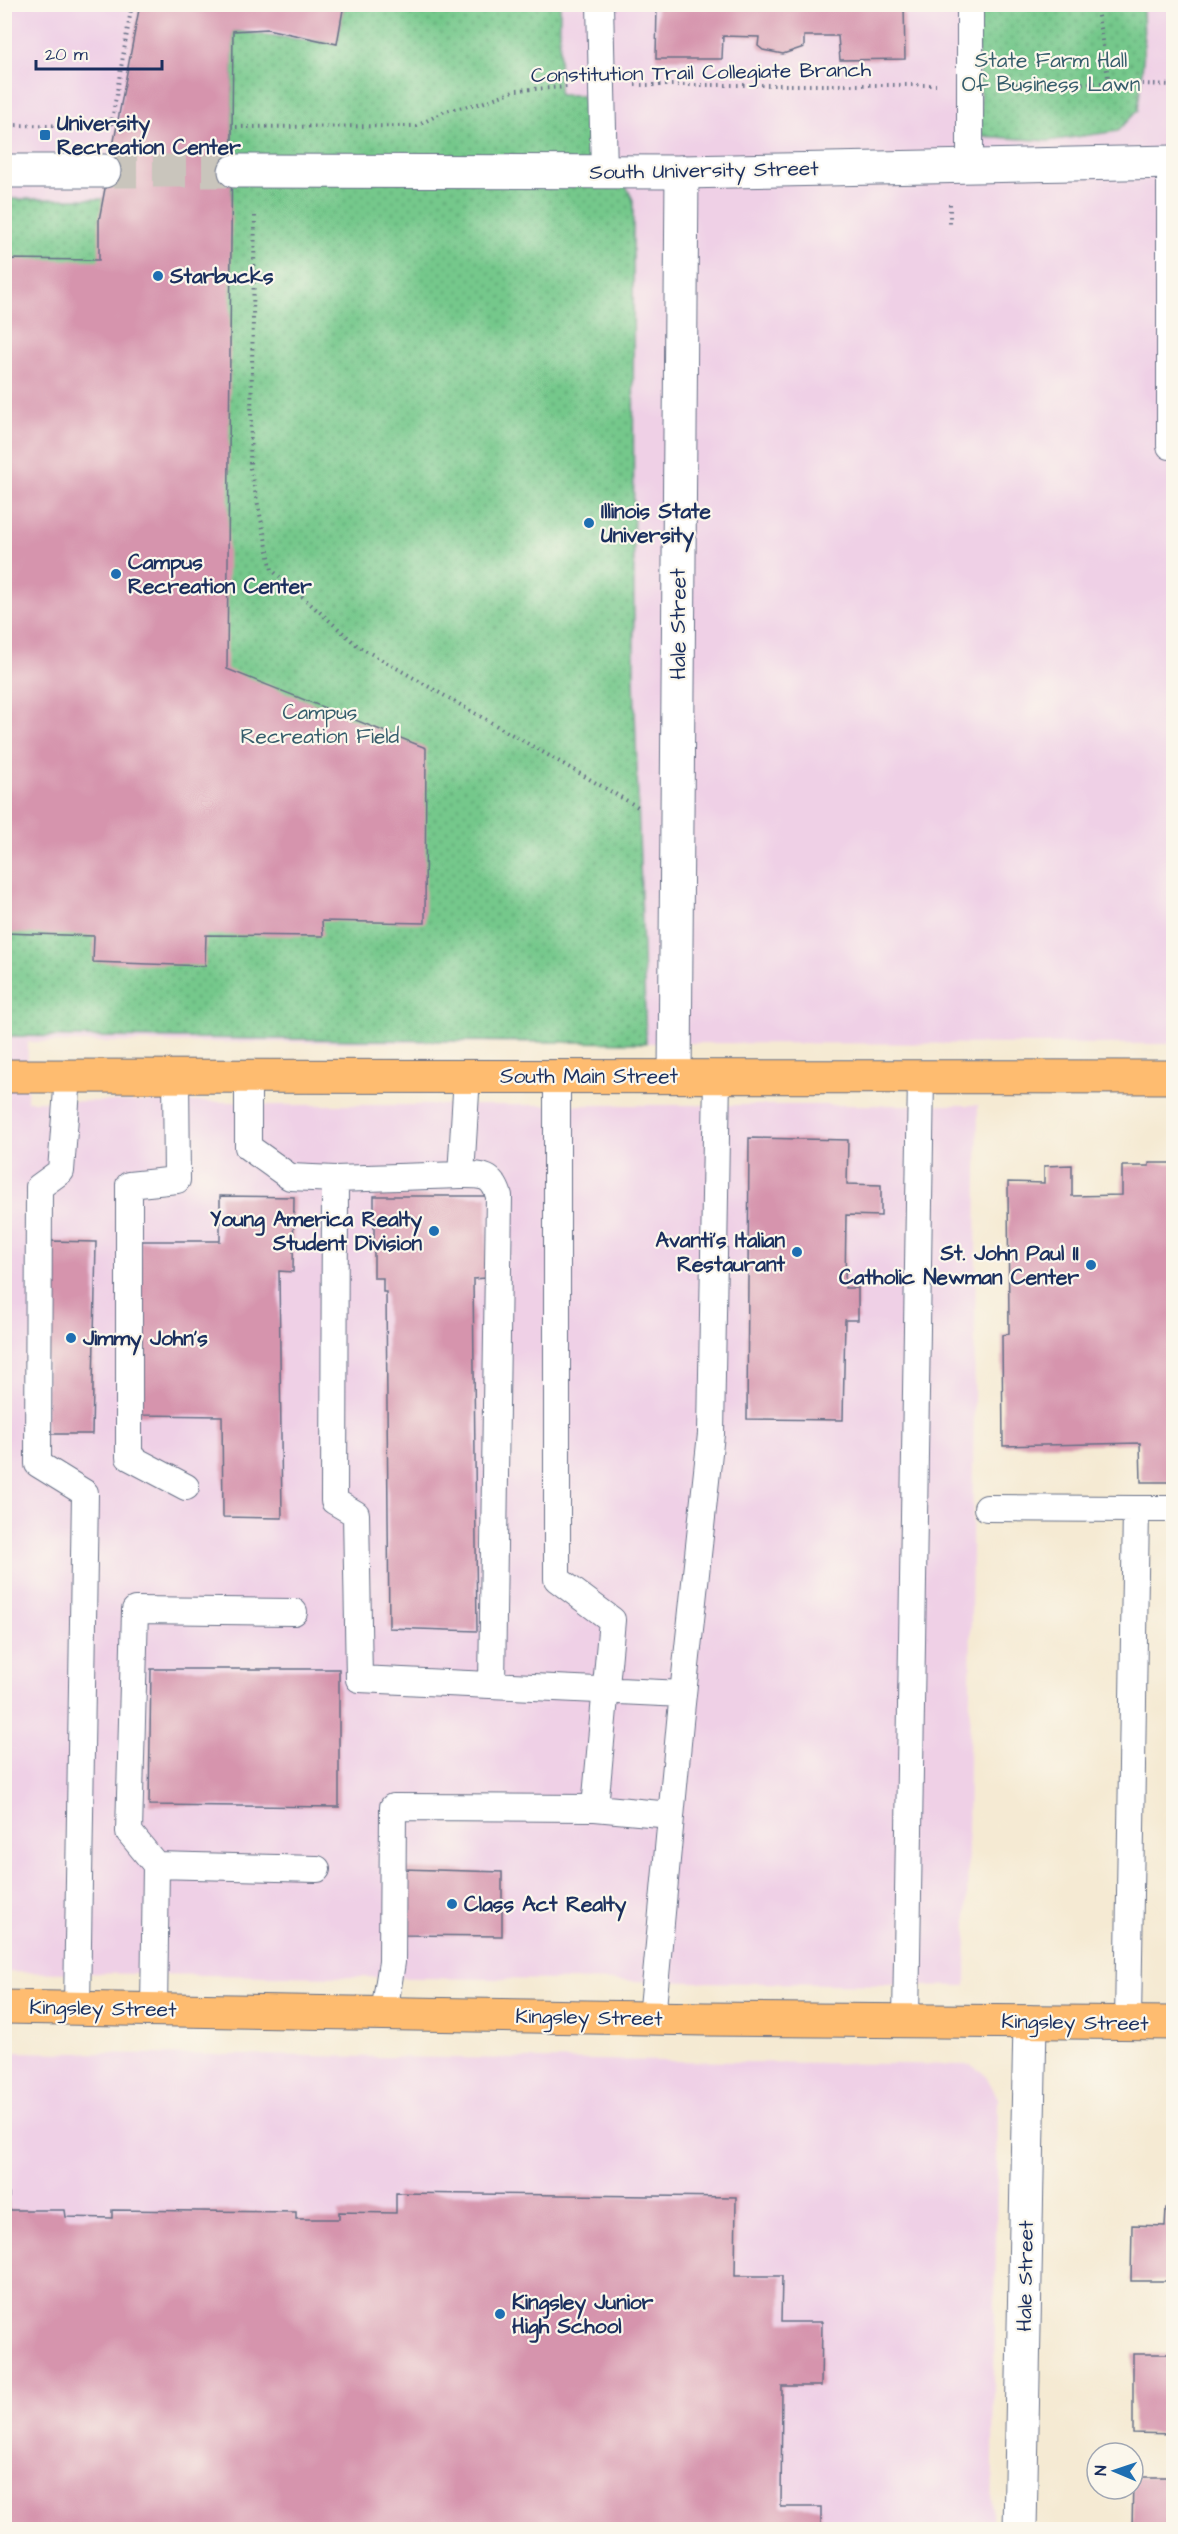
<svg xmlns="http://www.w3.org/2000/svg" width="1178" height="2534" viewBox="0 0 1178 2534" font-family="'Architects Daughter',sans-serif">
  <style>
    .built { fill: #efd0e6 }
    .grass { fill: url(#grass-dots); stroke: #487c74; stroke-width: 1.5 }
    .building { fill: #d694ad }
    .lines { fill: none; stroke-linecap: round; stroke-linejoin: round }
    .tertiary-tunnel { stroke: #c9c5bc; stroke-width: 33; stroke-dasharray: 33 16; stroke-linecap: butt }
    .service-casing { stroke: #677087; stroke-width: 28 }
    .minor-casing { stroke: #677087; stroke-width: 35 }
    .tertiary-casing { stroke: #677087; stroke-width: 35 }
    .primary-casing { stroke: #677087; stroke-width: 35 }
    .path { stroke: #677087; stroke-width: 4; stroke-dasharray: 1.5 4.5; stroke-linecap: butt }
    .service { stroke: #fff; stroke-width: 26 }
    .minor { stroke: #fff; stroke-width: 33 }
    .tertiary { stroke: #fff; stroke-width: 33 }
    .primary { stroke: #febc70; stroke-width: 33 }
    .poi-dot { fill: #1f6fb2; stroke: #fbf7ec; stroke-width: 2 }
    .labels { text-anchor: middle; stroke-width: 4.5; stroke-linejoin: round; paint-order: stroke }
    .park-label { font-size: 21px; fill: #365d6c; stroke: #fbf7ec }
    .street-label { font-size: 21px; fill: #1b2f5e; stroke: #fbf7ec }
    .poi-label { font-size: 21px; font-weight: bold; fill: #1b2f5e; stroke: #fbf7ec; text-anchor: start }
  </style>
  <defs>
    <pattern id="grass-dots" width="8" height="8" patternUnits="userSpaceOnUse" patternTransform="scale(1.5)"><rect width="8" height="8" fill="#74c88b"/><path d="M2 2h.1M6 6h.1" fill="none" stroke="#5ea375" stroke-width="1.8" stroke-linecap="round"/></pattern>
  </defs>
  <rect width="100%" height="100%" fill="#fbf7ec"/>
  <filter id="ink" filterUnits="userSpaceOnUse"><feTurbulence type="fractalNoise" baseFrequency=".0167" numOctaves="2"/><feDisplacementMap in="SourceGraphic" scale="12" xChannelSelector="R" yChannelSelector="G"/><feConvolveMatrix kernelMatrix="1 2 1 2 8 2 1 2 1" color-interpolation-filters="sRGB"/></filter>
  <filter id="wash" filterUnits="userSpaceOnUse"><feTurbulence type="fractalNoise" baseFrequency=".008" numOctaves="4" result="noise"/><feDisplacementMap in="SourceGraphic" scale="24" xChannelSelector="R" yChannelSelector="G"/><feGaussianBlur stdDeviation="1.35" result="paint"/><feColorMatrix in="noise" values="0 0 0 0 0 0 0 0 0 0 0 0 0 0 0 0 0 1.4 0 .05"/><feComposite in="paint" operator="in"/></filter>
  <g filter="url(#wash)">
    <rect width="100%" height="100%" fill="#f5ead3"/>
    <path class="built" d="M5 5H1173V1044L28 1042 27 1101 234 1102 266 1105H978L966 1986 5 1972Z
      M5 2052 971 2065 985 2074 998 2098 992 2529 5 2530Z"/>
    <path class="grass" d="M344 5H560L559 95H581L633 200 634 679 646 1043 5 1036V199H231L233 31 337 44Z
      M976 5H1143L1144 51 1138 110 1118 131 1048 141 982 136Z"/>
    <g id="blocks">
      <path class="building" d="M140 4H344L337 44 267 29 233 31 227 669 426 748 425 923 322 921 323 936 206 935 205 966 93 962 94 936 4 933V259L99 260V220Z
        M657 4H904L905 59 840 60 838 36H804V47L783 54 763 50 758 46 759 37 723 36 722 59H656Z
        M749 1138 848 1140 847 1184 881 1185V1216L846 1215 845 1288H858V1320H845L843 1420 747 1419Z
        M1149 1163H1174V1482H1141L1140 1443 1003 1446 1002 1335 1009 1334 1008 1182 1044 1183V1166L1072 1165V1196L1122 1195V1166H1149Z
        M220 1196 294 1197 293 1272 279 1271 282 1518 223 1517 222 1416 139 1415 140 1241H220Z
        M374 1196H487L486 1278 473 1279 477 1631 389 1628 386 1292H383V1278H374Z
        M49 1241 96 1242 92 1434H46Z
        M151 1669H339V1807L149 1805Z
        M403 1869 502 1872V1936L403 1935Z
        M396 2193 736 2197 735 2276H782L781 2322H822L821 2386H782L781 2507H821V2530H4V2194H9V2210H65L66 2217 112 2218V2210L296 2212V2219H339V2212L396 2213Z
        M1166 2208 1174 2209V2281H1131L1132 2225 1165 2226Z
        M1133 2354H1174V2434L1133 2433Z
        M1133 2477H1174V2530H1132Z"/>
    </g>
  </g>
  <g filter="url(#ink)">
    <use href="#blocks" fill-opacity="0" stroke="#677087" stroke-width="1.5"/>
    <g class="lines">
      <path class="tertiary-tunnel" d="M104 171H235"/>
      <g class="service-casing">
        <path id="service" d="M600 4 604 171
          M970 4V166
          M1170 162V446H1174
          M68 1076 61 1171 39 1187 38 1464 85 1493 77 2008
          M176 1076 177 1180 129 1185V1457L186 1487
          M248 1076V1147L290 1177 335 1179 461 1175 467 1076
          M461 1175C482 1175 492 1174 499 1196L492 1685
          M335 1179 334 1501 356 1514 359 1679 683 1694
          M987 1508 1136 1509 1128 2022
          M1136 1509H1174
          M595 1808 671 1815
          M156 1865 317 1869
          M154 2009 156 1865 129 1832 135 1610 294 1612
          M384 2013 392 1962 393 1807 595 1808 612 1620 557 1579V1076
          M652 2018 680 1722 711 1434 717 1076
          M906 2020 921 1077"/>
      </g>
      <g class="minor-casing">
        <path id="minor" d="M675 1076 682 172
          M1020 2530 1030 2022"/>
      </g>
      <g class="tertiary-casing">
        <path id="tertiary" d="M4 171H104
          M235 171 682 172 1174 162"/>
      </g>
      <g class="primary-casing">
        <path id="primary" d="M4 1076 1174 1077
          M4 2007 705 2019 1174 2023"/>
      </g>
      <path class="path" d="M1096 4 1109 83
        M1004 84 1109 83 1174 85
        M635 85H936
        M4 125 111 126 132 4
        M236 127 417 126 445 111 482 103 516 90 567 87
        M950 204V224
        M255 216 250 468 272 570 358 646 638 807"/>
      <use href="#service" class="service"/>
      <use href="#minor" class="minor"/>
      <use href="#tertiary" class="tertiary"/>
      <use href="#primary" class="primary"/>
    </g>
  </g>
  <g class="poi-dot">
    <rect x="39" y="129" width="12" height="12" rx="3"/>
    <circle cx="158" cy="276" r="6"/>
    <circle cx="589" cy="523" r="6"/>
    <circle cx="116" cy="574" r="6"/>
    <circle cx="434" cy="1231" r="6"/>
    <circle cx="797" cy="1252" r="6"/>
    <circle cx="1091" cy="1265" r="6"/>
    <circle cx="71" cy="1338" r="6"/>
    <circle cx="452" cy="1904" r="6"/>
    <circle cx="500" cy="2314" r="6"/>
  </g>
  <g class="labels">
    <g class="park-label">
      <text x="1051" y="67">State Farm Hall<tspan x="1051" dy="24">Of Business Lawn</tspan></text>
      <text x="320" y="719">Campus<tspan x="320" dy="24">Recreation Field</tspan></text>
    </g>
    <g class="street-label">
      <text transform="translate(701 72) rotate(-1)" y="7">Constitution Trail Collegiate Branch</text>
      <text transform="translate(704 170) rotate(-1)" y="7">South University Street</text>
      <text transform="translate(678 624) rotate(-90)" y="7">Hale Street</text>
      <text x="589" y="1083">South Main Street</text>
      <text transform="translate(103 2008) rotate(1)" y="7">Kingsley Street</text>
      <text transform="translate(589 2017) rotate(1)" y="7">Kingsley Street</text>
      <text transform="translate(1075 2022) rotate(1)" y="7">Kingsley Street</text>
      <text transform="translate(1025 2276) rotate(-89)" y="7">Hale Street</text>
    </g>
    <g class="poi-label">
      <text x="57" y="130">University<tspan x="57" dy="24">Recreation Center</tspan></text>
      <text x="170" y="283">Starbucks</text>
      <text x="601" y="518">Illinois State<tspan x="601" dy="24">University</tspan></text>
      <text x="128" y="569">Campus<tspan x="128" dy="24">Recreation Center</tspan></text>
      <text x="422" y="1226" text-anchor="end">Young America Realty<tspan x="422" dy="24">Student Division</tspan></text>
      <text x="785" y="1247" text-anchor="end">Avanti's Italian<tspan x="785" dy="24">Restaurant</tspan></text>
      <text x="1079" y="1260" text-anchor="end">St. John Paul II<tspan x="1079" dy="24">Catholic Newman Center</tspan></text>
      <text x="83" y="1345">Jimmy John's</text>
      <text x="464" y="1911">Class Act Realty</text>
      <text x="512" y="2309">Kingsley Junior<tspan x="512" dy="24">High School</tspan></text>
    </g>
  </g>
  <rect width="1178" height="2534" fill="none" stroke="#fbf7ec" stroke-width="24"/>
  <g transform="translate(1115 2471) rotate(272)"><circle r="28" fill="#fbf7ec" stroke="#a1a7b3" stroke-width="1.5"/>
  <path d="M0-4.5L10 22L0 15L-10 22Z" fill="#1f6fb2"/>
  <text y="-9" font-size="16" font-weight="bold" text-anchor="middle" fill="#1b2f5e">N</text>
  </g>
  <path d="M36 60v9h126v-9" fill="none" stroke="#1b2f5e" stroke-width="3"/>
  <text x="45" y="60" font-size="18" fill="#1b2f5e" stroke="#fbf7ec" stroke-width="4.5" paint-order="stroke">20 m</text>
</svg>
